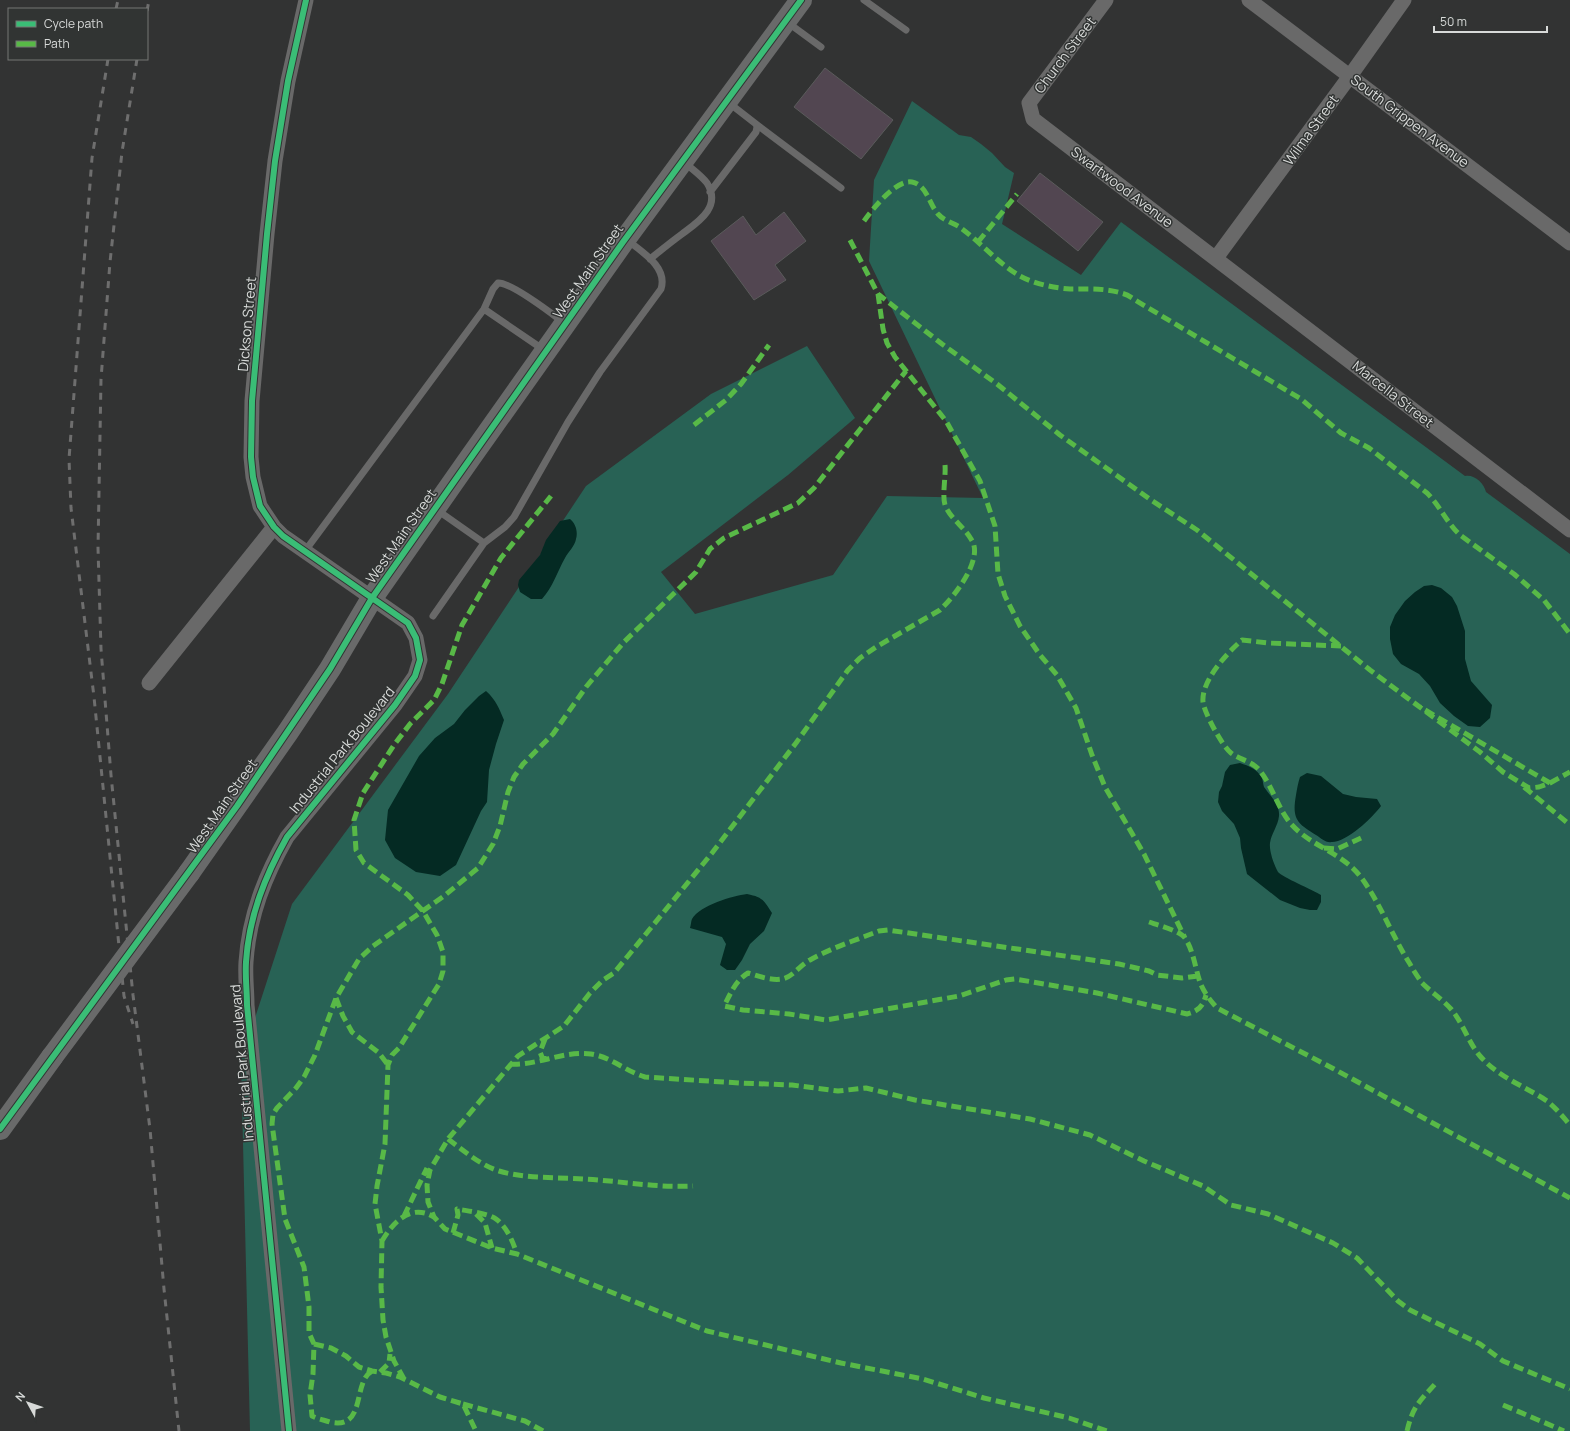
<svg xmlns="http://www.w3.org/2000/svg" width="1570" height="1431" viewBox="0 0 1570 1431" font-family="Manrope,sans-serif">
  <style>
    .green { fill: #286255 }
    .water { fill: #042a23 }
    .building { fill: #524651; stroke: #5a5b5b }
    .lines { fill: none; stroke-linecap: round; stroke-linejoin: round }
    .lane { stroke: #696969; stroke-width: 7 }
    .street { stroke: #696969; stroke-width: 15 }
    .primary { stroke: #696a6a; stroke-width: 22 }
    .rail { stroke: #6e6e6e; stroke-width: 3; stroke-dasharray: 7 7; stroke-linecap: butt }
    .primary-bridge { stroke: #696a6a; stroke-width: 22 }
    .quiet { stroke: #58b947; stroke-width: 5; stroke-dasharray: 10 5; stroke-linecap: butt }
    .cycleway-casing { stroke: #313433; stroke-width: 8 }
    .cycleway { stroke: #3abd76; stroke-width: 6 }
    .labels { text-anchor: middle; stroke-width: 3; stroke-linejoin: round; paint-order: stroke }
    .street-label { font-size: 14px; fill: #d8dad9; stroke: #313433 }
  </style>
  <rect width="100%" height="100%" fill="#323333"/>
  <path class="green" d="M912 101 959 135 971 137 981 144 992 153 1005 167 1014 173 1002 224 1081 275 1121 222 1465 476C1474 474 1484 483 1486 492L1570 554V1431H250L241 1061 292 904 448 694 586 486 711 394 807 346 855 418 788 475 661 572 695 614 833 575 887 496 983 498 869 261 874 180Z"/>
  <path class="water" d="M570 519C576 524 578 532 576 539 575 546 568 552 565 558 557 572 553 587 542 599H531L520 592 518 585 519 580 540 555 546 540 560 521Z
    M1432 585 1441 588 1452 597 1457 606 1465 631V659L1471 681 1492 705 1490 718 1480 727 1468 726 1454 716 1440 703 1430 686 1419 674 1401 664 1393 654 1390 639V627L1395 615 1405 601 1415 592 1424 586Z
    M486 691C496 700 499 708 504 720L496 744 489 770 487 802 481 811 456 865 440 876 416 872 395 858 385 840 388 810 419 756 435 738 454 724 465 710 479 696Z
    M1240 763C1249 766 1257 769 1262 778 1263 781 1263 784 1264 787 1270 796 1280 804 1279 816 1278 826 1271 834 1270 843 1269 851 1274 865 1278 872 1282 877 1313 890 1321 895V902L1317 910H1310L1300 908 1280 900 1247 874 1241 848 1240 838 1234 824 1222 811 1218 802 1219 792 1222 786 1225 772 1230 765Z
    M1307 773 1321 776 1343 794 1356 797 1377 799 1381 806C1372 818 1347 842 1332 842 1325 843 1321 838 1316 835 1296 823 1292 818 1296 795 1297 789 1298 783 1300 777Z
    M747 894C762 897 764 900 772 913L764 931 750 944 742 960 735 970H727L720 965 726 944 722 937 690 928C691 925 691 921 692 919 700 905 733 896 747 894Z"/>
  <path class="building" d="M825 68 893 120 861 159 794 107Z
    M1040 173 1103 222 1078 251 1017 201Z
    M784 212 806 241 775 265 786 280 754 300 711 241 743 216 756 235Z"/>
  <g class="lines">
    <path class="lane" d="M864 0 906 30
      M787 22 821 47
      M756 124 841 188
      M710 192 756 132 757 127 756 124 729 103
      M650 259C660 251 671 242 682 234 698 222 722 207 707 183 701 175 692 169 684 162
      M484 309 544 350
      M437 510 484 543
      M305 551 484 309 493 289 498 283C511 282 551 313 563 322
      M433 616 484 543 505 527 514 517 568 422 600 372 661 289C668 267 642 252 627 240"/>
    <path class="street" d="M1106 0 1029 103 1033 119 1570 530
      M1249 0 1570 243
      M1216 258 1350 76 1404 0
      M149 683 274 527
      M289 1431 247 1005C247 991 245 976 246 962 249 916 265 876 287 837L395 705 415 676 420 660 416 638 408 623 283 536 274 527 260 506 253 477 251 457 252 401 267 234 275 161 288 81 306 0"/>
    <path class="primary" d="M189 873 288 732 330 669 372 598 470 458 623 242 801 0
      M0 1129 52 1057"/>
    <path class="rail" d="M116 9 118 0
      M147 11 149 0
      M108 59 92 158 69 459 71 508 94 697 124 996 133 1024
      M137 59 122 152 110 262 101 379 98 548 101 649 111 775 133 995 150 1129 164 1289 179 1431"/>
    <path class="primary-bridge" d="M52 1057 189 873"/>
    <path class="quiet" d="M864 221C872 210 896 179 912 182 927 185 929 204 938 214 944 221 954 223 961 228 981 243 999 264 1020 276 1035 284 1054 288 1070 289 1087 289 1105 288 1121 293 1126 294 1131 297 1135 300L1301 399 1341 433 1369 448 1427 493C1440 506 1447 523 1460 535L1514 574 1544 600 1570 634
      M850 240 878 294 942 344 997 384 1060 435 1151 500 1197 530 1370 670 1480 752 1503 772 1529 788 1539 787 1550 783 1420 707
      M978 242 1017 194
      M878 294 883 329 887 343 895 357 946 421 980 481 995 526 998 574 1005 596 1020 626 1040 655 1057 675 1076 708 1092 755 1105 787 1144 854 1185 938
      M694 425 726 400 741 384 769 345
      M945 465C946 476 942 495 945 505 950 518 964 527 971 539 985 558 954 597 940 610L876 647 860 658 848 670 796 743 712 853 614 973 603 980 590 993 564 1026 518 1056 448 1139 430 1170 427 1185 428 1202 434 1217 445 1229 492 1248 517 1254 707 1331 841 1363 923 1379 984 1398 1069 1418 1107 1431
      M1341 646 1268 643 1242 640C1227 653 1201 681 1203 702 1204 712 1222 746 1231 753 1240 760 1253 761 1261 772 1273 788 1279 811 1292 825 1311 846 1342 853 1360 876 1380 902 1392 936 1410 964 1413 970 1418 977 1422 983 1431 992 1442 999 1451 1009 1463 1023 1468 1042 1480 1056 1499 1078 1525 1086 1547 1101 1556 1108 1563 1117 1570 1125
      M1550 783 1570 772
      M1524 787 1570 825
      M1324 848 1337 849 1361 838
      M1149 922C1158 925 1180 931 1185 938 1193 950 1195 966 1199 979 1202 990 1209 999 1217 1008L1334 1069 1570 1198
      M1198 976 1182 978 1157 975 1149 971 1119 964 888 930 879 931C856 940 831 948 810 960 800 965 793 977 782 979 772 981 758 976 748 973 735 981 731 993 724 1006L743 1010 789 1014 826 1020 959 996 1006 980 1015 979 1097 993 1187 1014C1199 1011 1203 1006 1206 995
      M336 998 343 1016 352 1032 379 1053 388 1065
      M545 1039 540 1052 542 1057 548 1060
      M510 1064C537 1066 565 1050 591 1054 611 1057 625 1071 645 1077L739 1083 792 1085 838 1091 866 1088 915 1100 1030 1119 1090 1135 1144 1161 1203 1186 1231 1205 1268 1214 1333 1243 1357 1258 1398 1301 1410 1310 1480 1344 1503 1361 1570 1389
      M448 1139C464 1151 480 1165 499 1171 526 1179 557 1177 584 1179 621 1181 656 1188 693 1186
      M476 1214 485 1223 492 1248
      M404 1216 427 1168
      M453 1233 458 1215 457 1209C467 1211 488 1213 496 1219 507 1227 513 1242 517 1254
      M382 1241C393 1222 411 1203 434 1217
      M314 1344 331 1348 346 1356 359 1367 372 1371 386 1373 400 1377 440 1397 463 1404 476 1431
      M372 1371C352 1382 367 1430 330 1422 324 1420 318 1419 312 1416L310 1395 313 1374 314 1344 309 1333V1307L304 1267 285 1219 272 1124 273 1114 277 1108 296 1088 304 1077 315 1055 336 998 359 959 373 946 444 896 478 868 493 844 500 826 508 792 514 777 523 764 553 734 586 687 623 643 696 572 710 549 724 538 798 503 814 488 906 371
      M380 1372 389 1363 390 1354
      M404 1379 394 1361 386 1337 383 1320 381 1287 382 1241 375 1204 377 1186 385 1144 388 1065 392 1055 399 1048 439 984 443 971V952L437 935 423 911 408 895 364 863 356 850 354 820 363 793 394 745 410 724 434 700 442 684 462 625 501 558 551 496
      M463 1404 525 1421 543 1431
      M1503 1405 1564 1431
      M1407 1431C1413 1406 1419 1402 1436 1383"/>
    <g class="cycleway-casing">
      <path id="cycleway" d="M0 1129 237 806 330 669 372 598 623 242 801 0
        M289 1431 247 1005C247 991 245 976 246 962 249 916 265 876 287 837L395 705 415 676 420 660 416 638 408 623 283 536 274 527 260 506 253 477 251 457 252 401 267 234 275 161 288 81 306 0"/>
    </g>
    <use href="#cycleway" class="cycleway"/>
  </g>
  <g class="labels">
    <g class="street-label">
      <text transform="translate(1065 55) rotate(-53)" y="5">Church Street</text>
      <text transform="translate(1410 121) rotate(37)" y="5">South Grippen Avenue</text>
      <text transform="translate(1311 130) rotate(-54)" y="5">Wilma Street</text>
      <text transform="translate(1122 187) rotate(37)" y="5">Swartwood Avenue</text>
      <text transform="translate(588 271) rotate(-55)" y="5">West Main Street</text>
      <text transform="translate(247 324) rotate(-85)" y="5">Dickson Street</text>
      <text transform="translate(1393 394) rotate(38)" y="5">Marcella Street</text>
      <text transform="translate(401 536) rotate(-55)" y="5">West Main Street</text>
      <text transform="translate(342 750) rotate(-51)" y="5">Industrial Park Boulevard</text>
      <text transform="translate(222 806) rotate(-55)" y="5">West Main Street</text>
      <text transform="translate(242 1063) rotate(-95)" y="5">Industrial Park Boulevard</text>
    </g>
  </g>
  <rect x="8" y="8" width="140" height="52" fill="#313433" stroke="#747675"/>
  <rect x="16" y="21" width="20" height="6" fill="#3abd76" stroke="#747675"/>
  <text x="44" y="28" font-size="12" fill="#d8dad9">Cycle path</text>
  <rect x="16" y="41" width="20" height="6" fill="#58b947" stroke="#747675"/>
  <text x="44" y="48" font-size="12" fill="#d8dad9">Path</text>
  <g transform="translate(28 1403) rotate(310)" stroke="#313433" stroke-width="3" paint-order="stroke">
  <path d="M0-3L7 15L0 10L-7 15Z" fill="#d8dad9"/>
  <text y="-6" font-size="11" font-weight="bold" text-anchor="middle" fill="#d8dad9">N</text>
  </g>
  <path d="M1434 26v6h113v-6" fill="none" stroke="#d8dad9" stroke-width="2"/>
  <text x="1440" y="26" font-size="12" fill="#d8dad9" stroke="#313433" stroke-width="3" paint-order="stroke">50 m</text>
</svg>
